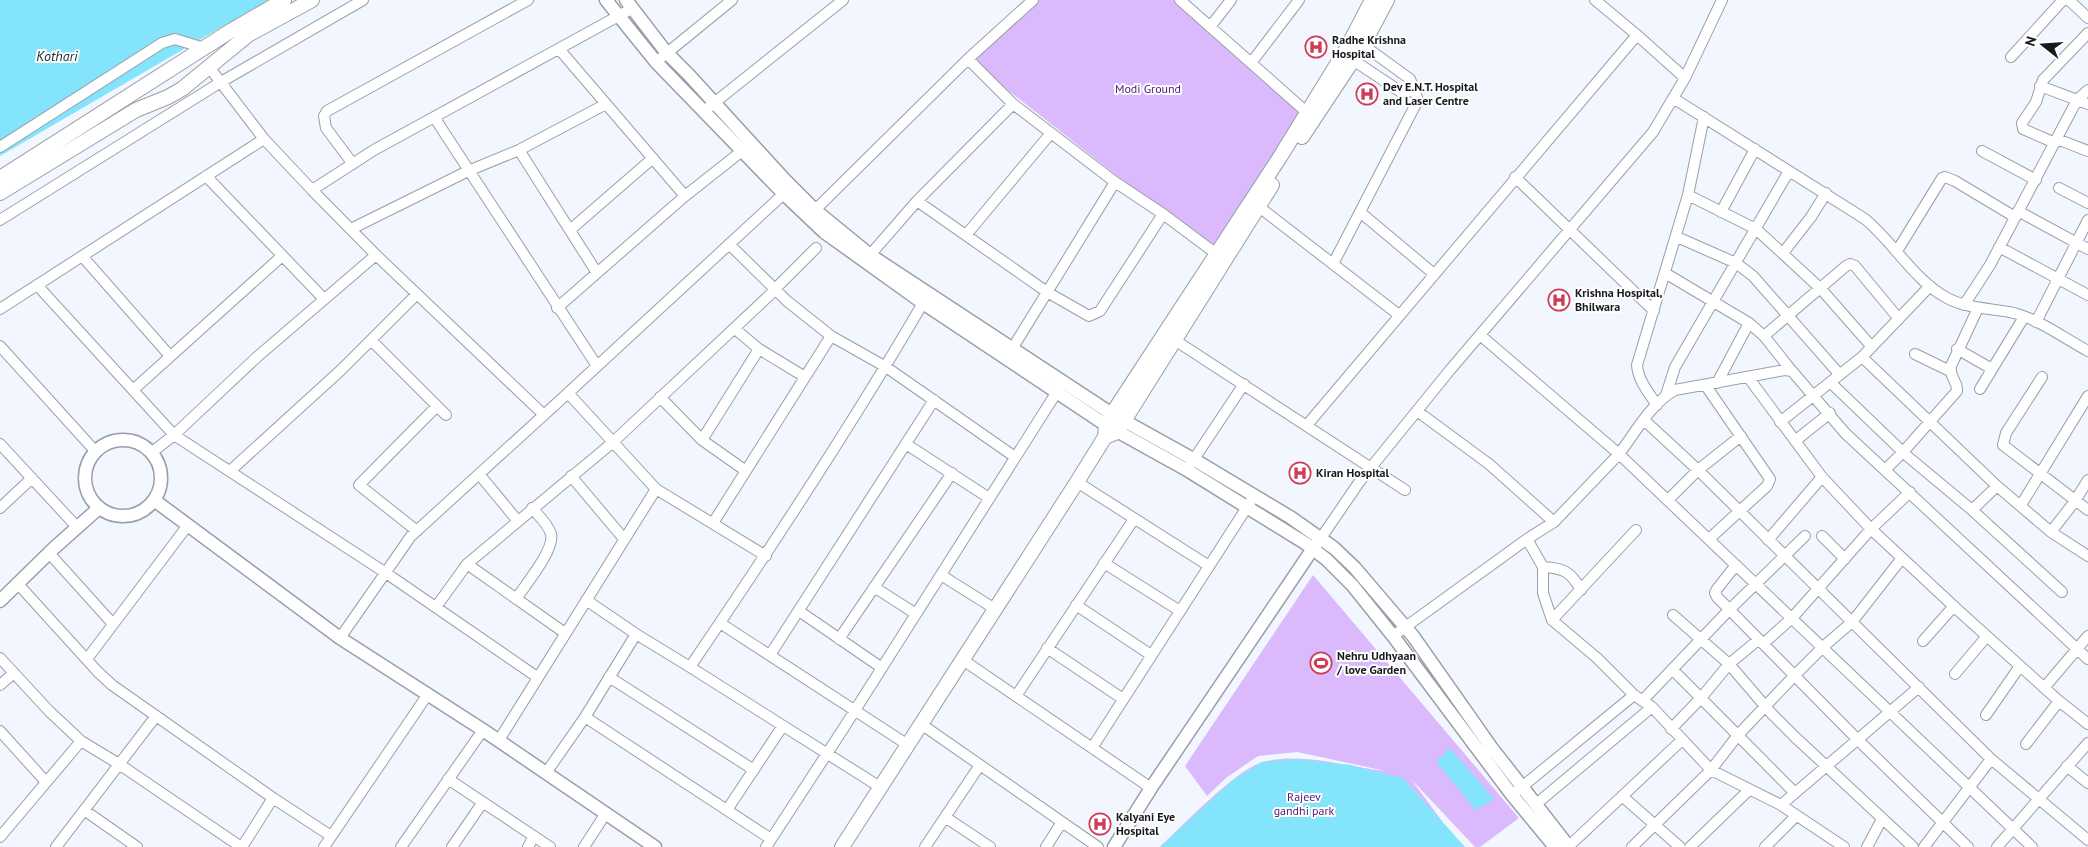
<svg xmlns="http://www.w3.org/2000/svg" width="2088" height="847" viewBox="0 0 2088 847" font-family="'PT Sans',sans-serif">
  <style>
    .green { fill: #dabafd }
    .water { fill: #83e4fc }
    .lines { fill: none; stroke-linecap: round; stroke-linejoin: round }
    .minor-casing { stroke: #999fa8; stroke-width: 12 }
    .tertiary-casing { stroke: #999fa8; stroke-width: 15 }
    .secondary-casing { stroke: #999fa8; stroke-width: 16 }
    .minor { stroke: #fff; stroke-width: 10 }
    .tertiary { stroke: #fff; stroke-width: 12 }
    .secondary { stroke: #fff; stroke-width: 14 }
    .labels { text-anchor: middle; stroke-width: 4; stroke-linejoin: round; paint-order: stroke }
    .poi-label { font-size: 12px; font-weight: bold; fill: #181a1e; stroke: #fff; text-anchor: start }
    .park-label { font-size: 12px; fill: #4f1877; stroke: #fff }
    .water-label { font-size: 14px; font-style: italic; fill: #162d33; stroke: #fff }
  </style>
  <rect width="100%" height="100%" fill="#f2f6ff"/>
  <path class="green" d="M1033 0H1178L1303 109 1217 254 968 59Z
    M1313 575 1519 818 1480 847H1475L1411 779 1461 847H1160C1181 827 1238 768 1263 762 1303 752 1346 767 1386 771L1297 752 1258 756 1226 778 1207 796 1185 766Z"/>
  <path class="water" d="M0 0H268L0 156Z
    M1450 748 1494 799 1476 810 1436 762Z
    M1296 759 1351 765 1403 778 1465 847H1160L1233 780 1262 762Z"/>
  <g class="lines">
    <g class="minor-casing">
      <path id="minor" d="M1180 0 1312 117
        M1595 0 1637 35 1685 78
        M2069 0 2088 18
        M1210 27 1231 0
        M559 49 685 196
        M2011 57 2063 0
        M968 59 1013 104 1115 182 1163 214 1222 258
        M1353 60 1401 92 1413 91
        M656 62 732 0
        M1251 63 1299 0
        M209 67 264 139 312 190 376 255 544 415
        M2040 86 2088 104
        M1673 98 1865 219C1894 243 1914 280 1947 298 1968 309 1991 308 2014 313 2040 320 2064 338 2088 351
        M709 107 843 0
        M434 117 597 366
        M2057 139 2088 151
        M2055 143 2023 129 2022 123 2036 102 2043 80 2088 33
        M0 147 162 43 175 39 204 48
        M519 150 597 273
        M1982 151 2036 180
        M353 164 326 128 324 116 327 111 528 0
        M206 176 324 299
        M1515 177 1654 311
        M2059 188 2088 203
        M312 190 374 150 633 8
        M1688 195 1756 229 1821 289 1872 347
        M917 201 1047 292 1089 316 1100 311 1163 214
        M1254 203 1399 315
        M815 210 968 59 1033 0
        M2018 211 2088 249
        M1360 212 1434 274
        M1721 212 1755 149
        M0 220 221 82 363 0
        M351 229 468 171 519 150 606 104
        M570 230 653 158
        M966 235 1051 133
        M1677 237 1736 263 1753 276 1840 375
        M729 244 787 301 831 336 886 367 1015 457
        M1999 247 2088 295
        M1897 251 1942 178 1945 177 1955 181 2015 217
        M1783 253 1811 217 1826 193
        M870 255 917 201 1013 104
        M82 256 170 356
        M1333 264 1418 100 1410 79 1363 45
        M1665 273 1749 323 1764 336 1791 370
        M37 285 174 435 386 573 537 677
        M1964 305 1990 265 2077 100 2088 90
        M557 308 685 196 742 151
        M0 309 264 139
        M2036 322 2088 220
        M735 329 759 349 805 377
        M1764 336 1846 266 1850 264 1855 266 1899 319
        M1170 337 1405 490
        M371 340 446 415
        M0 346 96 452
        M1012 349 1115 182
        M1957 349 1992 369
        M1915 354 1950 371
        M1862 357 1997 486 2051 532 2088 556
        M1748 377 1822 477 1871 529 1960 612 2059 701 2088 724
        M2042 377 2006 433 2003 445 2088 510
        M1717 383 1749 323
        M1831 383 1906 455 1972 510 2062 592
        M1706 386 1770 479 1767 486 1709 539
        M1980 389 2024 317
        M133 390 282 256
        M568 393 789 189
        M1666 395 1675 367 1789 171
        M660 397 702 440 746 471
        M1657 405C1648 392 1638 380 1637 365L1688 195 1704 117
        M1417 411 1489 464 1554 522
        M1644 420 1698 470 1991 759 2088 840
        M1780 422 1862 357 1930 286
        M1307 425 1637 35
        M702 440 759 349
        M1795 441 1830 413
        M0 444 77 527
        M906 444 989 498
        M151 453 174 435 257 357 376 255
        M1190 465 1244 384
        M1885 470 1903 452 1957 391C1958 381 1949 378 1951 366L1978 308
        M230 471 341 370 417 294
        M479 474 517 520
        M571 476 624 539
        M1077 482 1209 566
        M656 489 766 556
        M1668 500 1698 470 1741 436
        M2021 505 2088 396
        M0 508 32 478
        M1972 510 1997 486
        M713 523 831 336
        M417 531 359 485 437 406
        M2051 532 2075 501 2088 480
        M1822 536 1845 559
        M1321 538 1360 481 1450 370 1653 132 1685 78 1722 0
        M1527 539 1543 567V593L1552 620 1597 658 1634 695 1652 707 1711 770 1781 805 1844 847
        M1768 540 1822 477
        M49 553 113 624
        M1104 563 1180 611
        M467 564 565 633
        M1736 565 1717 589 1715 593 1717 597 1859 741 1968 847
        M1543 567C1564 568 1571 572 1581 590
        M941 575 995 609
        M18 584 98 672 112 685 273 798 331 836
        M874 587 916 614
        M516 599C525 585 555 550 551 534 548 524 538 515 532 508
        M586 600 636 634
        M1076 605 1151 655
        M436 607 467 564 612 443 775 290 776 288 816 248
        M799 611 882 668
        M1673 615 1729 664 1771 713 1795 737 1913 847
        M1552 620 1636 530
        M720 623 908 745
        M1393 636 1527 539 1554 522 1619 454 1480 335
        M340 638 411 536 568 393 656 489 499 740
        M839 639 952 473
        M1923 641 1954 606
        M1763 644 1792 618 1871 529 1910 492
        M1047 648 1123 699
        M770 655 934 400
        M0 658 49 711 81 741 119 764 241 847
        M87 659 188 525
        M963 660 1151 788
        M690 667 880 787
        M1672 669 1795 793
        M1955 674 1987 636
        M609 677 754 770
        M0 685 14 673
        M2044 688 2088 636
        M1016 696 1134 519
        M1642 701 1729 610 1805 536
        M1986 715 2020 666
        M585 717 771 839
        M921 724 1098 847
        M1671 729 1701 698 1729 664 1758 640
        M0 731 46 782
        M2026 744 2059 701
        M1092 748 1251 501
        M2067 766 2088 783
        M546 773 585 717 636 634 690 667C771 548 850 428 923 303
        M448 779 550 847
        M1517 791 1634 695
        M1622 796 1680 847
        M1535 805 1652 707
        M1781 805 1919 687
        M84 810 137 847
        M727 810 782 727
        M945 817 990 847
        M0 837 81 741
        M56 847 156 716
        M242 847 273 798
        M324 847 428 694
        M401 847 483 730
        M452 847 483 802
        M528 847 534 836
        M584 847 606 813
        M766 847 845 726 1060 387
        M925 847 980 765
        M1046 847 1062 822
        M1568 847 1682 740
        M1632 847 1711 770 1738 735 1795 675 1823 647 1852 622 1902 558
        M1690 847 1749 790
        M1765 847 1796 816
        M1867 847 1882 819
        M1924 847 1991 759
        M1997 847 2088 743
        M2032 847 1619 454C1635 433 1651 403 1675 390L1785 370 1792 371 1845 433 2088 659"/>
    </g>
    <g class="tertiary-casing">
      <path id="tertiary" d="M606 0 656 62 784 194 824 232 923 303 1106 425 1187 470 1305 543 1326 559 1353 586 1393 636 1512 795 1555 847
        M626 0 666 52 689 75 785 180 815 210 870 255 1112 414 1193 459 1290 517 1334 548 1355 568 1413 636 1491 747 1569 847
        M85 478a38 38 0 1 1 76 0a38 38 0 1 1-76 0Z
        M154 500 340 638 483 730 655 847
        M0 601 54 548 99 508
        M1114 847 1151 788 1316 544"/>
    </g>
    <g class="secondary-casing">
      <path id="secondary" d="M1302 137 1363 45 1387 0
        M0 178 232 30 284 0
        M0 193 136 110 168 97 182 89 248 35 312 0
        M1105 437 1117 432 1272 185
        M842 847 1077 482 1105 437 1106 425 1112 414 1280 157 1347 48 1372 0"/>
    </g>
    <use href="#minor" class="minor"/>
    <use href="#tertiary" class="tertiary"/>
    <use href="#secondary" class="secondary"/>
  </g>
  <defs>
    <g id="hospital-ring" transform="scale(1.125)"><circle r="9.5" fill="#fff" stroke="#cd3d58" stroke-width="1.5"/><path d="M-5-5h3v3.5h4V-5h3V5h-3V1.5h-4V5h-3Z" fill="#cd3d58"/></g>
    <g id="stadium-ring" transform="scale(1.125)"><circle r="9.5" fill="#fff" stroke="#cd3d58" stroke-width="1.5"/><path d="M0-5a6.5 5 0 1 0 0 10a6.5 5 0 1 0 0-10ZM-3.5-1.8h7v3.6h-7Z" fill="#cd3d58"/></g>
  </defs>
  <g fill-rule="evenodd">
    <use href="#hospital-ring" x="1316" y="47"/>
    <use href="#hospital-ring" x="1367" y="94"/>
    <use href="#hospital-ring" x="1559" y="300"/>
    <use href="#hospital-ring" x="1300" y="473"/>
    <use href="#stadium-ring" x="1321" y="663"/>
    <use href="#hospital-ring" x="1100" y="824"/>
  </g>
  <g class="labels">
    <g class="poi-label">
      <text x="1332" y="44">Radhe Krishna<tspan x="1332" dy="14">Hospital</tspan></text>
      <text x="1383" y="91">Dev E.N.T. Hospital<tspan x="1383" dy="14">and Laser Centre</tspan></text>
      <text x="1575" y="297">Krishna Hospital,<tspan x="1575" dy="14">Bhilwara</tspan></text>
      <text x="1316" y="477">Kiran Hospital</text>
      <text x="1337" y="660">Nehru Udhyaan<tspan x="1337" dy="14">/ love Garden</tspan></text>
      <text x="1116" y="821">Kalyani Eye<tspan x="1116" dy="14">Hospital</tspan></text>
    </g>
    <g class="park-label">
      <text x="1148" y="93">Modi Ground</text>
      <text x="1304" y="801">Rajeev<tspan x="1304" dy="14">gandhi park</tspan></text>
    </g>
    <g class="water-label">
      <text x="57" y="61">Kothari</text>
    </g>
  </g>
  <g transform="translate(2043 45) rotate(287)" stroke="#ffffff" stroke-width="4" paint-order="stroke">
  <path d="M0-4L9 19L0 12L-9 19Z" fill="#181a1e"/>
  <text y="-8" font-size="14" font-weight="bold" text-anchor="middle" fill="#181a1e">N</text>
  </g>
</svg>
